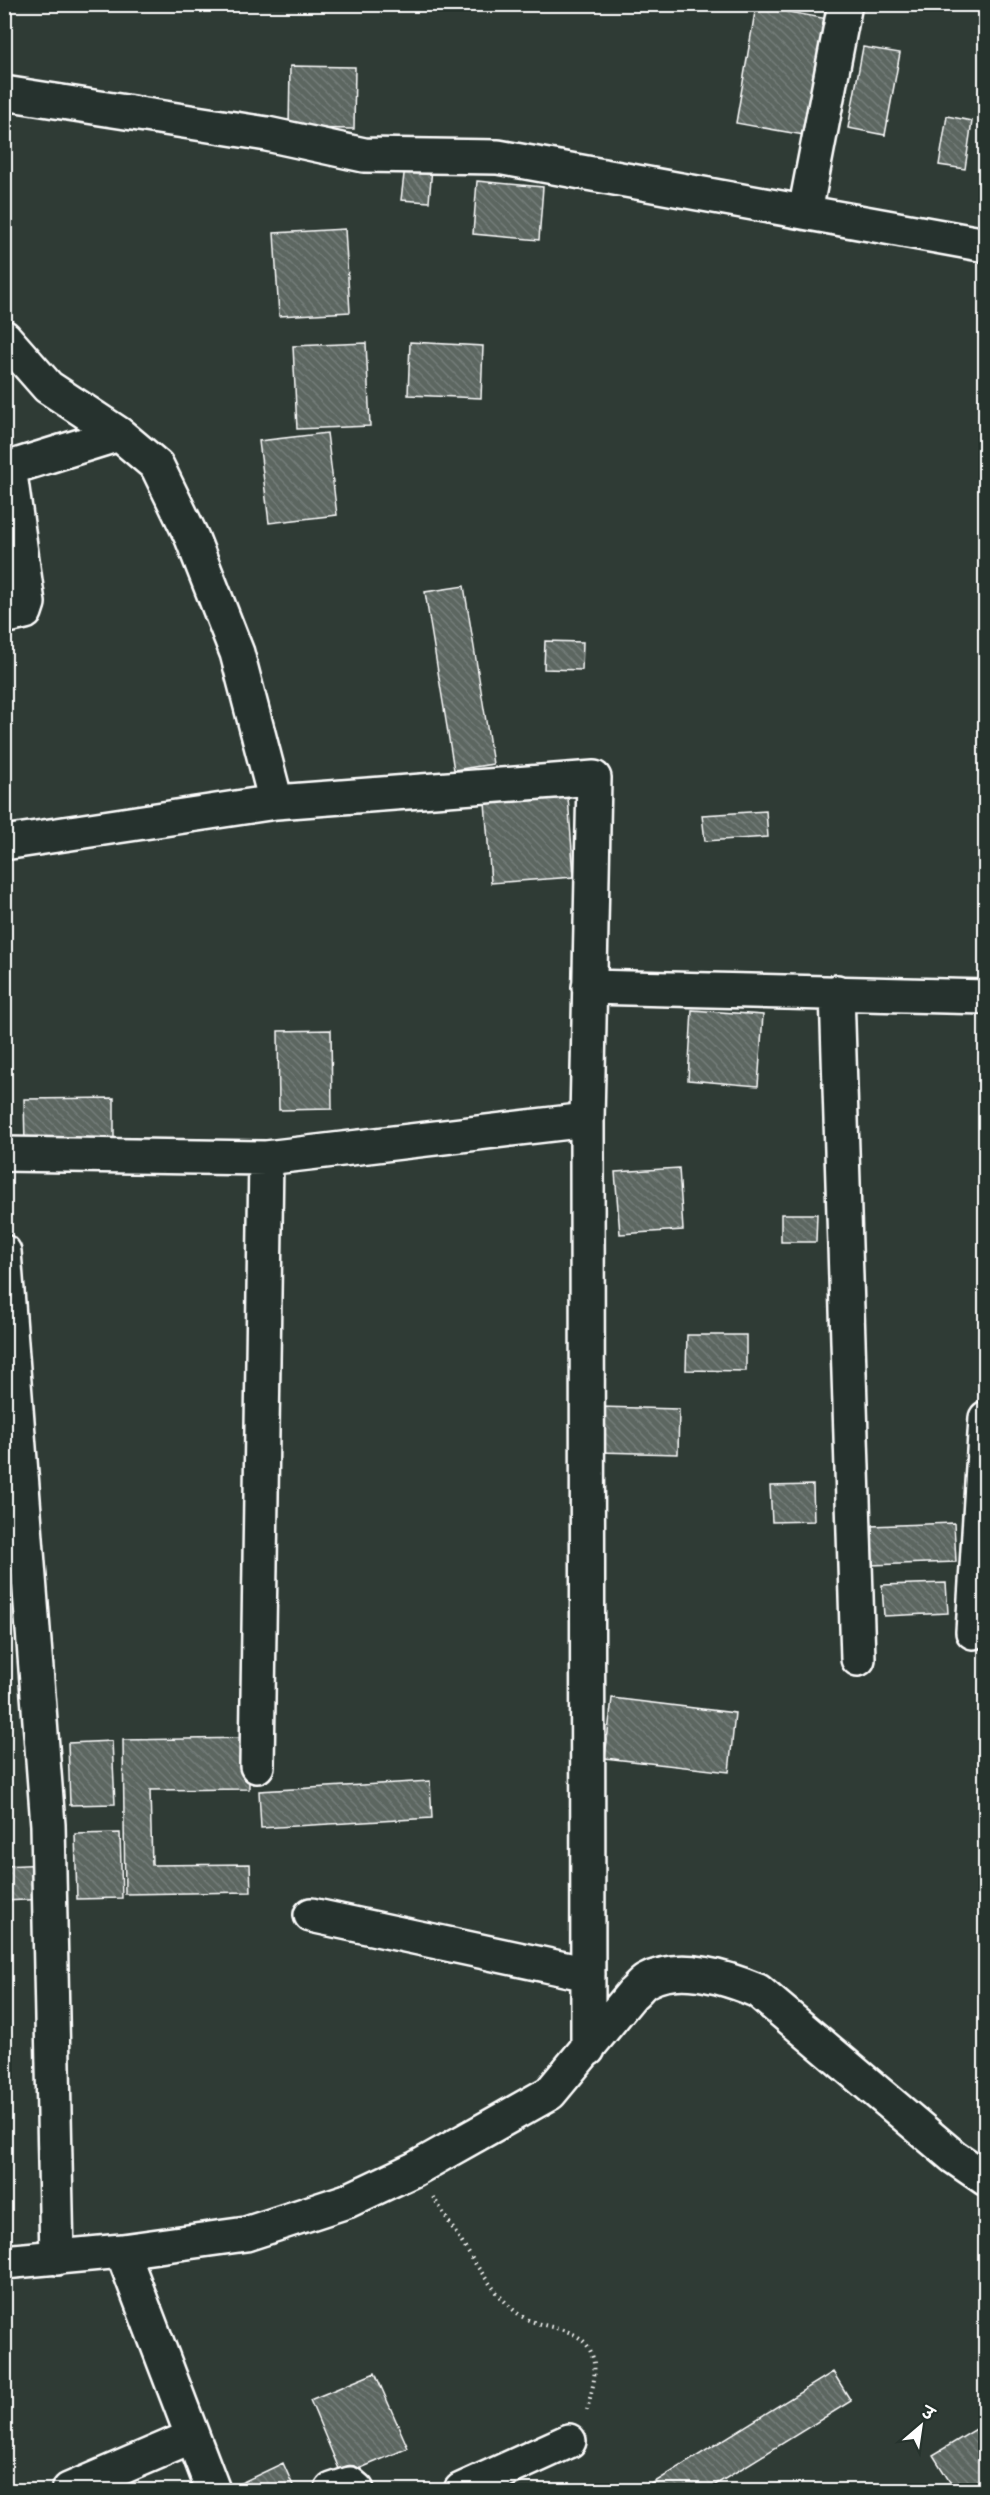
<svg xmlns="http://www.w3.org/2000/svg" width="990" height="2495" viewBox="0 0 990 2495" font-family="'Balsamiq Sans','Playpen Sans Deva',sans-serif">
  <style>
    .building { fill: url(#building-back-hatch); stroke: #fff; stroke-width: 1.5 }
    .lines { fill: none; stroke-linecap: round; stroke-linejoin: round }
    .minor-casing { stroke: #fff; stroke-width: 38 }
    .path { stroke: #fff; stroke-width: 4; stroke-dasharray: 1.5 4.5; stroke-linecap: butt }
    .minor { stroke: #26332d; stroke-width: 33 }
  </style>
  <defs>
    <pattern id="building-back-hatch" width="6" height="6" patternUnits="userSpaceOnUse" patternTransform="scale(1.5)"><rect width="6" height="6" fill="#5b6661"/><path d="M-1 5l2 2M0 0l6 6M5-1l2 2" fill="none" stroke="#747d79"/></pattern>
  </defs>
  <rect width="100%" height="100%" fill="#2f3b35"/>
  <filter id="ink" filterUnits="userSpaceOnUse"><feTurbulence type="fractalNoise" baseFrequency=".0167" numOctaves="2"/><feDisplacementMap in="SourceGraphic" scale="12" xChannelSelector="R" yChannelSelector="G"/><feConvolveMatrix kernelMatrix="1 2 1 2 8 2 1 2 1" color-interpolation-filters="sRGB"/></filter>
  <g filter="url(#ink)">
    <path class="building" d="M756 6 828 19 809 136 736 123Z
      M863 47 900 53 885 135 848 128Z
      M290 66 355 67 354 129 289 128Z
      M947 116 972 121 965 169 939 165Z
      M405 166 432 168 429 202 401 200Z
      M477 181 543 187 539 240 473 234Z
      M345 229 350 312 279 316 274 233Z
      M410 342 483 346 481 398 408 395Z
      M366 343 370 426 297 429 293 346Z
      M327 433 337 515 269 523 259 441Z
      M464 586 493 764 454 770 425 592Z
      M545 641 583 642 582 670 544 669Z
      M568 797 574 877 491 883 485 802Z
      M766 811 768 837 705 841 702 815Z
      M692 1010 763 1015 758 1086 688 1080Z
      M331 1030 332 1109 279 1110 278 1031Z
      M114 1098V1144L25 1145 24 1099Z
      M679 1168 683 1230 620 1234 615 1172Z
      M781 1214H817L816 1242H781Z
      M687 1335H746V1371L686 1370Z
      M599 1407 679 1409 678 1454 598 1452Z
      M813 1485 814 1521 772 1522 770 1486Z
      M954 1523 956 1562 871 1565 870 1526Z
      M946 1583 948 1613 884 1616 882 1585Z
      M612 1698 735 1713 729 1772 605 1758Z
      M248 1738 249 1789 150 1790 152 1865 250 1864 251 1892 125 1894 123 1740Z
      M112 1741 115 1804 70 1805 68 1743Z
      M430 1781 432 1818 261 1828 259 1791Z
      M120 1833 122 1898 77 1899 75 1834Z
      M45 1864 47 1899 4 1901V1866Z
      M833 2372 851 2401 707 2490H642Z
      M375 2373 408 2448 342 2476 310 2400Z
      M986 2423V2490H955L933 2455Z
      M283 2463 295 2490H226Z"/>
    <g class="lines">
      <g class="minor-casing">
        <path id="minor" d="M4 93 267 134 364 155 498 157 986 245
          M805 212 845 4
          M4 337 48 387 119 434 157 466 192 538 237 653 276 802 594 778 587 1120 588 2049
          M4 617 25 612 28 603 10 474 19 465 119 434
          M4 843 276 802
          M589 987 986 997
          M837 992 858 1659
          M4 1154 266 1158 587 1120
          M4 1252 48 1825 57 2258
          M973 1632 986 1418
          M257 1766 266 1158
          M311 1915 588 1974
          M122 2251 213 2490
          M4 2262 122 2251 246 2234 347 2201 415 2169 550 2093 632 1994C637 1990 641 1984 646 1981 680 1962 727 1978 758 1991L954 2157 986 2179
          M69 2490 192 2437
          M332 2490 350 2484 357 2490
          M461 2490 569 2441"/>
      </g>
      <path class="path" d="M433 2197C456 2231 488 2292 520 2315 540 2330 574 2324 589 2348 600 2369 592 2389 587 2410"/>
      <use href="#minor" class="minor"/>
    </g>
  </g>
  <rect width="990" height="2495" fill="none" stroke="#26332d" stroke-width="24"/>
  <rect x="12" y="12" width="966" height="2471" fill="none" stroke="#fff" stroke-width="2" filter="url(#ink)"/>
  <g transform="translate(921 2426) rotate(29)" stroke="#26332d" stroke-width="4.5" paint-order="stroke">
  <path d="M0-4.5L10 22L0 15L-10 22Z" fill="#ffffff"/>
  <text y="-9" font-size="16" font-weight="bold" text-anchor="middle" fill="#ffffff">उ</text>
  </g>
</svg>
